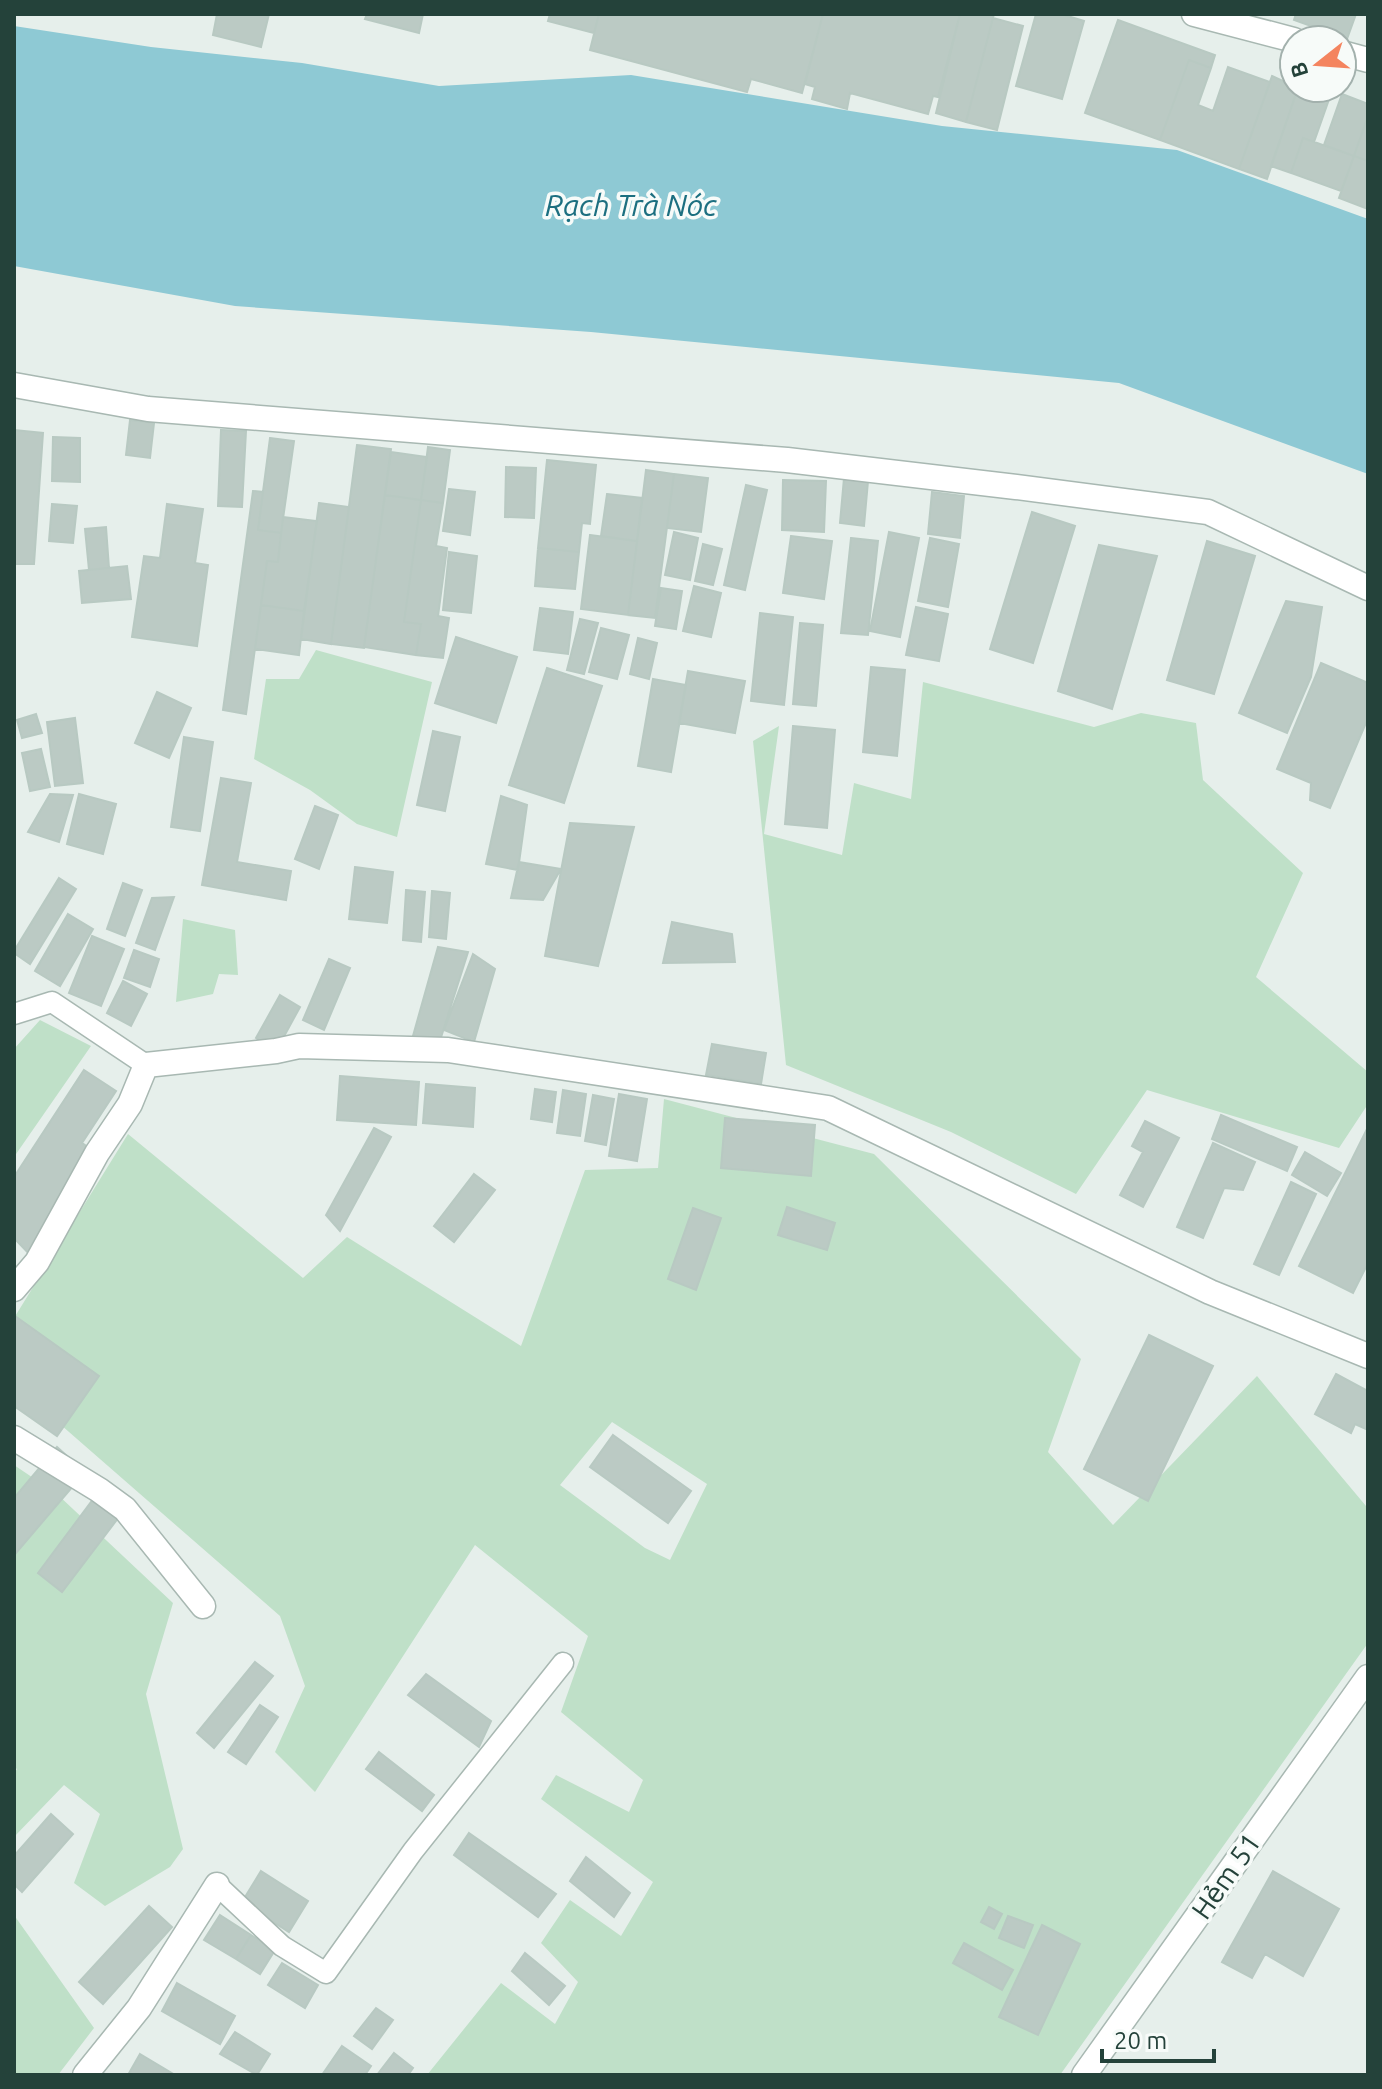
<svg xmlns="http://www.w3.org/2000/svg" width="1382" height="2089" viewBox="0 0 1382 2089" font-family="Ubuntu,sans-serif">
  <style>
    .green { fill: #bfe0c8; fill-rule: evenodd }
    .water { fill: #8ec9d4 }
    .building { fill: #bbcac4; stroke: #b8c9c2; stroke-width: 2 }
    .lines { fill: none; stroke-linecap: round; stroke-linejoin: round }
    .service-casing { stroke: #a8b8b2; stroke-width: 23 }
    .minor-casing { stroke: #a8b8b2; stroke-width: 27 }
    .service { stroke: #fff; stroke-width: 20 }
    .minor { stroke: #fff; stroke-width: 24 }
    .labels { text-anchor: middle; stroke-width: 7; stroke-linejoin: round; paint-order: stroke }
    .street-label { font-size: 28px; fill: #24423a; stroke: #f7fbf9 }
    .water-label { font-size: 30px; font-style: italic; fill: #1c6f80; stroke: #f7fbf9 }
  </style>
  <rect width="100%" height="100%" fill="#e6efeb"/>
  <path class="green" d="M316 650 432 682 397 837 357 824 310 790 254 759 266 679H299Z
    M923 682 1094 727 1141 713 1196 723 1203 780 1303 873 1256 977 1368 1072V1104L1339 1148 1147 1090 1076 1194 951 1132 786 1065 753 741 779 726 764 834 842 855 854 783 911 799Z
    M183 919 235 930 238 975 219 974 213 994 176 1002Z
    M40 1020 91 1046 14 1157V1049Z
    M664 1099 874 1154 1081 1359 1048 1452 1113 1525 1257 1376 1366 1506 1368 1505V1643L1060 2075H427L501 1983 555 2024 578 1982 541 1943 570 1900 621 1936 653 1882 541 1799 556 1775 629 1812 643 1780 561 1712 588 1636 475 1545 315 1792 275 1752 305 1686 280 1616 14 1384V1318L128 1134 303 1278 347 1237 521 1346 585 1170 658 1168ZM612 1422 707 1484 670 1560 645 1548 560 1485Z
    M14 1465 57 1494 173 1603 146 1694 183 1849 170 1867 105 1906 74 1883 100 1814 64 1785 14 1837V1774L17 1769 14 1767Z
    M14 1915 94 2028 58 2075H14Z"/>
  <path class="water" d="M14 26 151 47 302 63 439 86 631 75 942 126 1177 150 1368 219V474L1119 383 591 332 235 306 14 266Z"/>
  <path class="building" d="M217 14H269L261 47 213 35Z
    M367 14H423L419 33 365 19Z
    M550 14H599L594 33 548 21Z
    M599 14H823L802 93 751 79 747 92 590 50Z
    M823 14H960L938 97 933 96 928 114 850 93 847 109 812 99 815 87 805 84Z
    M960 14H994L966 122 936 113Z
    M1036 14H1061L1084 21 1062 99 1016 86Z
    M1296 14H1356L1347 39 1294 20Z
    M993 18 1023 26 997 130 966 122Z
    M1118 20 1215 55 1211 68 1189 60 1160 140 1085 113Z
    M1189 60 1211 68 1198 105 1213 111 1228 67 1270 82 1239 169 1160 140Z
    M1272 76 1298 88 1267 179 1239 169Z
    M1298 88H1333L1314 142 1303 138 1291 173 1271 166Z
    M1342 94 1368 104V116L1354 156 1324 145Z
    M1368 116V161L1354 156Z
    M1303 138 1354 156 1341 191 1291 173Z
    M1354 156 1368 161V209L1339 198Z
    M130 420 154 423 150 458 126 455Z
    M14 430 43 433 34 564H16L14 562Z
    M221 430 246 431 242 507 218 506Z
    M53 437 80 438V482L52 481Z
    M270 438 294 441 281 533 258 530Z
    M357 445 391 449 364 648 331 644Z
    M428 447 450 450 443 503 421 500Z
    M391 452 427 457 421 500 385 495Z
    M547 460 596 465 590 524 582 523 579 552 538 548Z
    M506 467 536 468 534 518 505 517Z
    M646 470 674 474 655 618 628 615Z
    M674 474 708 478 701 532 667 528Z
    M844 478 868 481 864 526 840 523Z
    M783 480 826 481 824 532 782 530Z
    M746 485 767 490 745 590 724 585Z
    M449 489 475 492 470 535 443 531Z
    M253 491 263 492 258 530 281 533 278 562 267 561 246 714 223 710Z
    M932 492 964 496 960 538 928 534Z
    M607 494 642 498 637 541 601 536Z
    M385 495 421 500 404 622 421 624 416 655 364 647Z
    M421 500 443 503 436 546 447 548 438 616 449 618 443 658 416 655 421 624 404 622Z
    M319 503 349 507 331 644 301 639Z
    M52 504 77 506 73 543 49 541Z
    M167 504 203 509 195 563 208 565 197 646 132 637 144 556 160 558Z
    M1032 512 1075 526 1033 663 990 649Z
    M283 517 317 521 304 611 261 605 267 561 278 562Z
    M106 527 109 568 89 570 85 529Z
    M674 532 698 538 690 580 665 575Z
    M889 532 919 538 900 637 870 631Z
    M590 535 637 541 628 615 581 609Z
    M791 536 832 541 824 599 783 593Z
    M851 538 878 541 868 635 841 633Z
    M930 538 959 544 948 607 918 601Z
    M1207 541 1255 556 1214 694 1167 680Z
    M703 544 722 549 713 585 695 581Z
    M1099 545 1157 556 1112 709 1058 691Z
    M538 548 579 552 575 589 535 586Z
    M449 552 477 556 471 613 443 610Z
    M127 566 131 599 82 603 79 571Z
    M694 586 721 593 711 637 683 631Z
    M661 588 682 591 676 629 655 626Z
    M1286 601 1322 607 1311 677 1287 733 1239 713Z
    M261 605 304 611 299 655 255 649Z
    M916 607 948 614 939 661 906 655Z
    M540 608 573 612 568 654 534 650Z
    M760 613 793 617 784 705 751 701Z
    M580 619 598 623 584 674 567 670Z
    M800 623 823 625 816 706 793 704Z
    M601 628 629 635 617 679 589 672Z
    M456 637 517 657 496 723 435 703Z
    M638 638 657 643 649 679 630 674Z
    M1321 663 1368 683V718L1330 808 1310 800 1311 783 1277 769Z
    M871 667 905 670 897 756 863 752Z
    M547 668 602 686 564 803 509 785Z
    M688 671 745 681 735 733 679 723Z
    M653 679 686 685 671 772 638 766Z
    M157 692 191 708 169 758 135 743Z
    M36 714 42 733 22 738 17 720Z
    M75 718 83 783 55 786 47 722Z
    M793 726 835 730 827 828 785 824Z
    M433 731 460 737 445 811 417 805Z
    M184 737 213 742 200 831 171 827Z
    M41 749 50 787 30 791 22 753Z
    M221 778 251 783 237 862 291 871 286 900 202 885Z
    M50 794 73 795 59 842 28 832Z
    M79 794 116 804 103 854 67 844Z
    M501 796 527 805 518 870 486 864Z
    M315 806 338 815 319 869 295 859Z
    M570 823 634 827 598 966 545 956Z
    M519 862 561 869 543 900 511 898Z
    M355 867 393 872 387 923 349 919Z
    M59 878 76 889 30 964 14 953V951Z
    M123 883 142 890 125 936 107 929Z
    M406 890 425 892 421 942 403 940Z
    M432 891 450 893 446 939 429 937Z
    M174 897 155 950 136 943 152 898Z
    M68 914 93 929 60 986 35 971Z
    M672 922 732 934 735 962 663 963Z
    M92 936 124 949 101 1006 69 993Z
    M438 947 468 952 437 1050 411 1043Z
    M134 950 159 959 150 987 124 978Z
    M473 954 495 969 474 1042 444 1030Z
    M329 959 350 968 324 1030 303 1020Z
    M123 981 147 994 131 1026 107 1013Z
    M280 995 300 1007 276 1051 256 1038Z
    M712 1044 766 1053 761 1084 706 1075Z
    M84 1070 116 1091 82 1143 97 1153 37 1262 14 1238V1177Z
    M340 1076 419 1082 416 1125 337 1120Z
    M426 1084 475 1088 473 1127 423 1123Z
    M535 1089 556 1092 552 1122 531 1119Z
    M563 1090 586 1094 580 1136 557 1133Z
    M619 1094 647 1099 637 1161 609 1156Z
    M593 1095 614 1099 606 1145 585 1141Z
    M1221 1115 1297 1147 1287 1171 1212 1139Z
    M725 1118 815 1125 811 1176 721 1168Z
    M1145 1121 1179 1138 1143 1207 1120 1195 1143 1152 1132 1146Z
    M1368 1127V1263L1353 1293 1299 1266Z
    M374 1128 391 1137 340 1231 326 1215Z
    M1213 1143 1255 1162 1243 1190 1224 1188 1203 1238 1177 1227Z
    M1305 1152 1341 1173 1327 1196 1292 1175Z
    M474 1174 495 1190 454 1242 434 1226Z
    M1291 1182 1316 1194 1279 1275 1254 1264Z
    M787 1207 835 1223 827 1250 778 1235Z
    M693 1208 721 1218 696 1290 668 1279Z
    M15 1316 99 1376 57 1436 14 1406Z
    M1149 1335 1213 1366 1148 1501 1084 1469Z
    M1336 1374 1368 1391V1430L1355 1424 1351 1433 1315 1414Z
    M613 1435 691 1491 668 1523 590 1467Z
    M57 1447 85 1472 16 1553 14 1551V1498Z
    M97 1494 122 1513 62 1592 38 1573Z
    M255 1662 273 1676 214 1748 197 1733Z
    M426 1674 491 1721 479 1747 408 1695Z
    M260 1705 278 1717 246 1764 228 1752Z
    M379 1752 434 1795 422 1811 366 1769Z
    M51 1814 73 1834 22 1892 14 1884V1856Z
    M469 1833 556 1894 538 1917 454 1855Z
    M586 1857 630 1893 614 1917 570 1881Z
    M261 1871 308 1901 289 1932 242 1902Z
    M1273 1871 1339 1909 1303 1976 1265 1954 1252 1978 1222 1962Z
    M149 1906 172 1927 103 2004 79 1982Z
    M989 1907 1002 1914 994 1929 981 1922Z
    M220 1915 251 1935 236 1959 204 1940Z
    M1008 1916 1033 1925 1024 1948 999 1938Z
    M1042 1925 1080 1944 1038 2035 999 2017Z
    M251 1935 275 1950 260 1974 236 1959Z
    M964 1943 1013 1970 1002 1990 953 1963Z
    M525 1953 565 1986 549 2005 512 1971Z
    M282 1963 318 1985 305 2008 268 1985Z
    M177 1983 235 2016 220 2044 162 2011Z
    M376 2008 393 2020 372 2049 354 2036Z
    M235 2032 270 2054 257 2075 220 2054Z
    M342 2046 371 2066 365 2075H322Z
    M394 2053 413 2068 408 2075H377Z
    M140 2054 175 2075H128Z"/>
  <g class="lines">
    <g class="service-casing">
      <path id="service" d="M14 1014 52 1002 146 1065
        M217 1885 282 1946 326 1973 413 1851 563 1663"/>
    </g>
    <g class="minor-casing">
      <path id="minor" d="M1194 14 1294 40
        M1342 53 1368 60
        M14 385 148 409 787 460 1016 487 1208 512 1368 588
        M14 1289 37 1262 97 1153 130 1104 146 1065 276 1051 299 1046 448 1050 828 1108 1210 1292 1368 1356
        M14 1438 99 1490 125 1509 203 1606
        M85 2075 139 2008 217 1885
        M1084 2075 1368 1677"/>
    </g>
    <use href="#service" class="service"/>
    <use href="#minor" class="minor"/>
  </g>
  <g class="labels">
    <g class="street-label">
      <text transform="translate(1226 1876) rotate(-55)" y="10">Hẻm 51</text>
    </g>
    <g class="water-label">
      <text x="631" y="216">Rạch Trà Nóc</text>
    </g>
  </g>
  <rect width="1382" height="2089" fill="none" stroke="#24423a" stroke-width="32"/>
  <g transform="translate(1318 64) rotate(253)"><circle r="38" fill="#f7fbf9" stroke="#a3b1ad" stroke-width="2"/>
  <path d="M0-6L14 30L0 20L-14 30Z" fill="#f4845f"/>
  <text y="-12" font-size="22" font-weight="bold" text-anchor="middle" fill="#24423a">B</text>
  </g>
  <path d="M1102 2049v12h112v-12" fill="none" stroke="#24423a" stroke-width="4"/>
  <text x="1114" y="2049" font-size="24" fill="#24423a" stroke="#f7fbf9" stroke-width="6" paint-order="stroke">20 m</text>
</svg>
